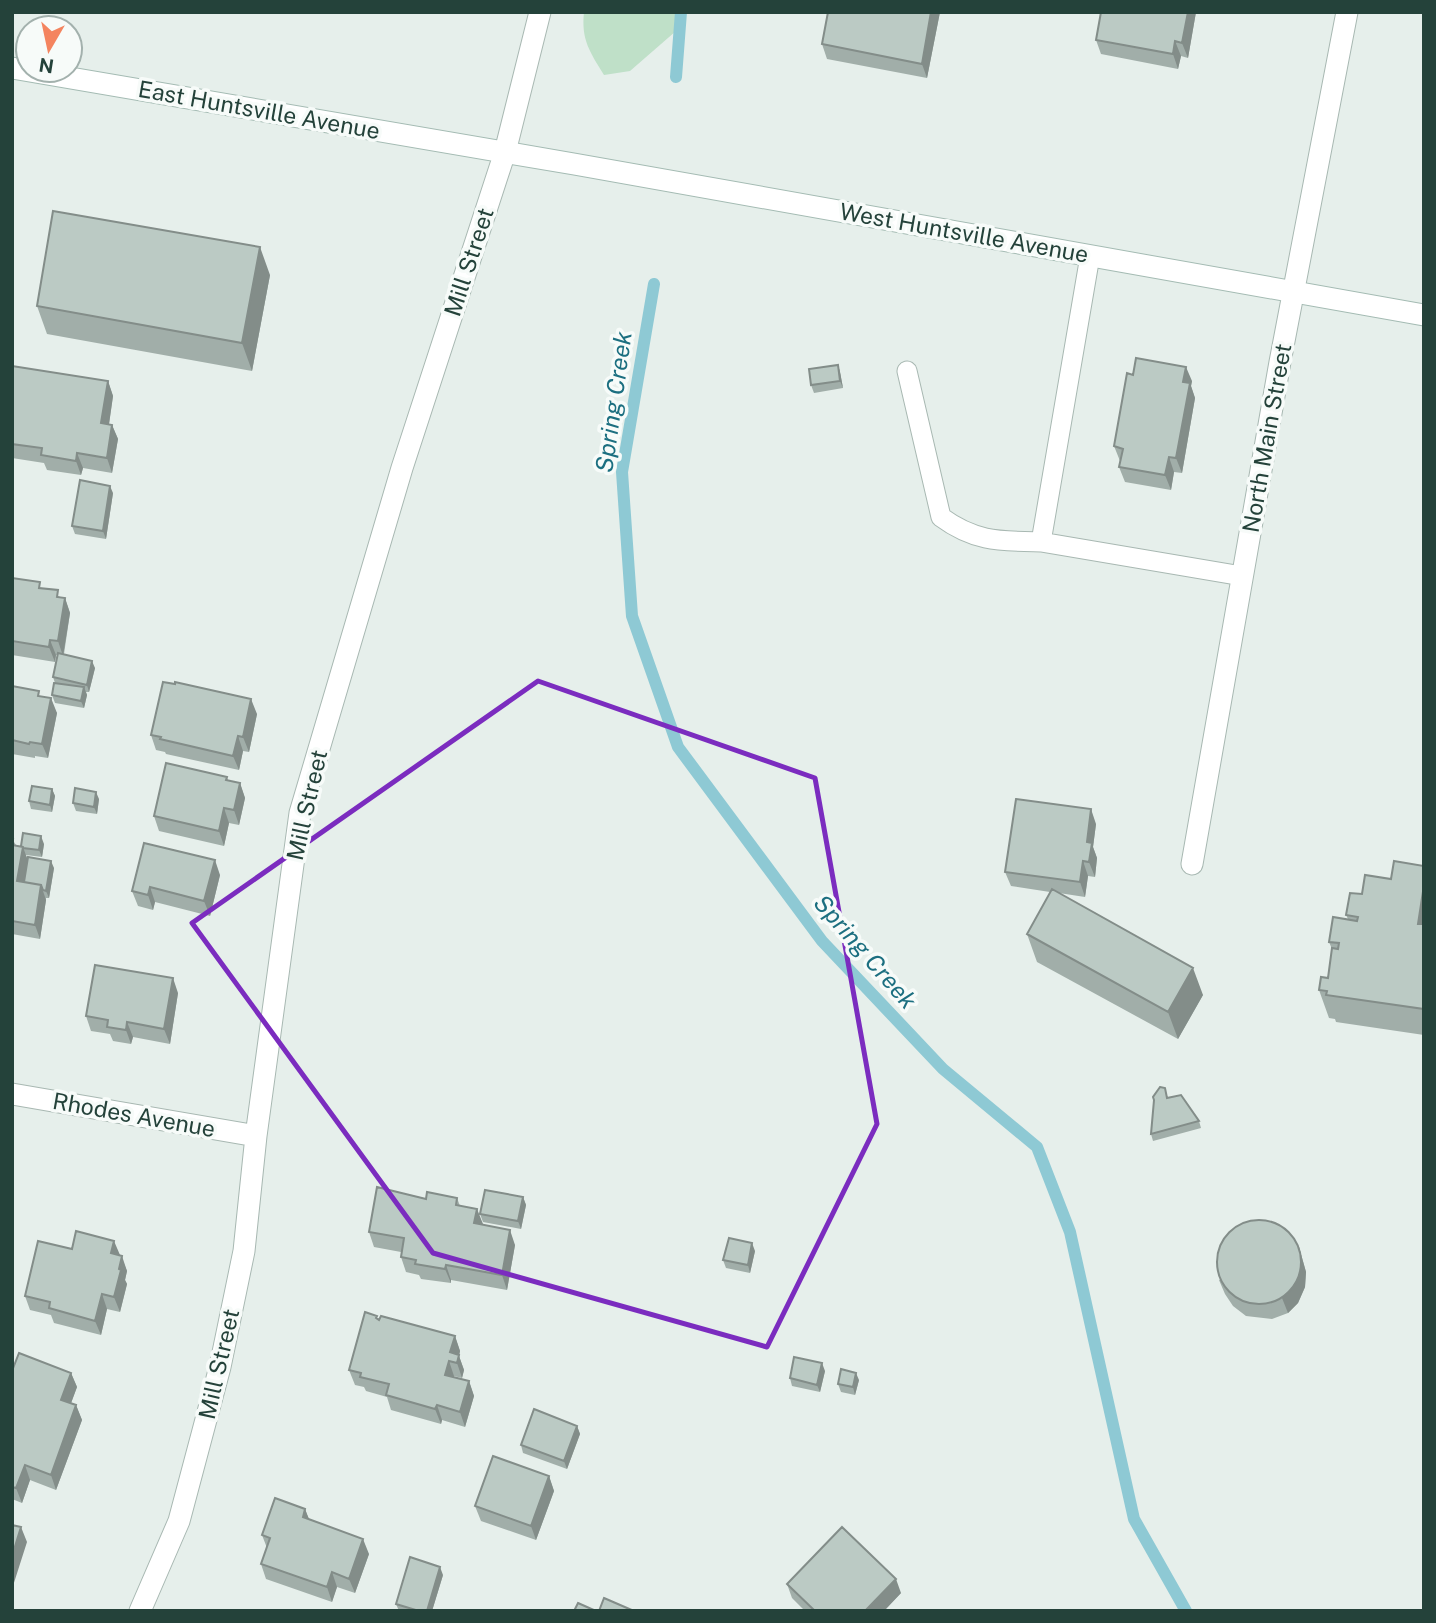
<svg xmlns="http://www.w3.org/2000/svg" width="1436" height="1623" viewBox="0 0 1436 1623" font-family="'Public Sans',sans-serif">
  <style>
    .green { fill: #bfe0c8 }
    .lines { fill: none; stroke-linecap: round; stroke-linejoin: round }
    .stream { stroke: #8ec9d4; stroke-width: 12 }
    .lane-casing { stroke: #a8b8b2; stroke-width: 21 }
    .street-casing { stroke: #a8b8b2; stroke-width: 23 }
    .secondary-casing { stroke: #a4bbb3; stroke-width: 23 }
    .lane { stroke: #fff; stroke-width: 19 }
    .street { stroke: #fff; stroke-width: 21 }
    .secondary { stroke: #fff; stroke-width: 21 }
    .wall { fill: #a1aea9 }
    .shaded-wall { fill: #838d89 }
    .building { fill: #bbcac4; stroke: #838d89; stroke-width: 2 }
    .marked { fill: none; stroke: #7b2cbf; stroke-width: 5; stroke-linejoin: round }
    .labels { text-anchor: middle; stroke-width: 7; stroke-linejoin: round; paint-order: stroke }
    .street-label { font-size: 23px; fill: #24423a; stroke: #f7fbf9 }
    .water-label { font-size: 24px; font-style: italic; fill: #1c6f80; stroke: #f7fbf9 }
  </style>
  <rect width="100%" height="100%" fill="#e6efeb"/>
  <path class="green" d="M584 12H676V31L630 71 604 75C590 52 581 40 584 12Z"/>
  <g class="lines">
    <path class="stream" d="M676 77 681 12
      M654 284 622 472 632 616 678 747 822 941 943 1069 1037 1147 1070 1232 1134 1519 1186 1611"/>
    <g class="lane-casing">
      <path id="lane" d="M1090 256 1041 542 1242 576
        M907 371 941 517C975 542 1000 541 1041 542"/>
    </g>
    <g class="street-casing">
      <path id="street" d="M1192 864 1280 362 1347 12
        M12 1094 256 1136
        M140 1611 179 1521 220 1367 244 1251 256 1136 300 813 402 468 505 152 540 12"/>
    </g>
    <g class="secondary-casing">
      <path id="secondary" d="M12 68 574 164 1424 315"/>
    </g>
    <use href="#lane" class="lane"/>
    <use href="#street" class="street"/>
    <use href="#secondary" class="secondary"/>
  </g>
  <path class="wall" d="M940 12 927 78 827 59 822 44Z
    M1196 12 1188 58 1181 56 1178 69 1101 54 1096 40Z
    M270 275 252 371 47 334 37 306Z
    M838 365 840 372 843 388 814 393 811 385Z
    M12 366 108 381 113 396 109 424 112 425 118 439 112 473 83 468 81 475 47 470 44 463 12 458Z
    M1133 375 1192 381 1191 386 1195 398 1182 473 1174 472 1171 490 1125 482 1119 467 1120 461 1114 446Z
    M113 493 106 539 75 534 72 526Z
    M12 576 13 578 42 588 60 597 65 598 70 613 64 654 95 668 89 692H86L87 695 84 708 55 703 52 695 55 683 53 677 58 655H56L55 662 12 655Z
    M175 684 257 714 249 752 243 751 239 770 166 754 165 752 156 750 151 735Z
    M12 686 41 697 57 713 48 758 35 756V758L12 754Z
    M227 777 228 781 240 783 245 798 239 825 229 823 224 846 159 831 154 816Z
    M52 789 55 796 52 812 31 809 29 801Z
    M99 799 97 814 76 811 73 803Z
    M1096 824 1093 847 1097 858 1095 877 1088 876 1085 897 1059 893 1203 995 1178 1039 1037 962 1027 934 1050 892 1011 886 1005 872Z
    M12 839 16 845 21 846 44 844 42 857 26 855 28 860 54 868 49 898H46V900L40 939 12 934Z
    M144 843 220 875 210 916 155 902 153 910 138 906 132 891Z
    M1424 885V1035L1336 1022 1335 1019 1329 1018 1319 990 1328 978 1332 949 1329 942 1348 919 1346 915Z
    M178 993 170 1044 133 1037 131 1044 113 1041 110 1034 91 1031 86 1016Z
    M1168 1098 1199 1121 1201 1128 1153 1141 1151 1134Z
    M523 1197 526 1205 521 1229 483 1222 480 1214Z
    M457 1198 460 1206 477 1209 482 1225 515 1245 507 1290 451 1280V1283L421 1279 419 1275 406 1272 401 1257V1252L374 1247 369 1232 426 1199Z
    M1299 1247 1306 1272 1305 1287 1298 1303 1288 1313 1272 1319 1246 1316 1233 1306 1225 1294 1219 1280Z
    M72 1249 120 1255 127 1271 125 1280 127 1284 120 1312 107 1309 101 1335 54 1323 51 1315 30 1310 25 1296Z
    M755 1251 750 1273 726 1268 723 1260Z
    M378 1319 455 1336 460 1351 459 1356 464 1370 462 1378 454 1376V1377L469 1381 474 1396 465 1427 442 1420 441 1424 391 1410 387 1397 366 1391 364 1387 355 1385 349 1370Z
    M12 1371 71 1373 77 1387 71 1403 76 1405 82 1420 56 1490 30 1480 22 1503 12 1499Z
    M825 1371 820 1392 792 1386 790 1378Z
    M859 1380 855 1395 841 1392 838 1384Z
    M577 1426 580 1434 567 1469 523 1453 521 1445Z
    M549 1476 554 1491 536 1540 481 1521 475 1506Z
    M305 1509 309 1520 369 1554 355 1593 337 1587 332 1602 266 1579 261 1564 267 1548 262 1535Z
    M443 1575 432 1611H399L396 1604Z
    M787 1584 901 1593 884 1611H805L792 1598Z"/>
  <path class="shaded-wall" d="M931 12H940L927 78 922 64Z
    M1188 12H1196L1188 58 1182 43Z
    M1175 41 1181 56 1178 69 1173 54Z
    M260 247 270 275 252 371 242 343Z
    M838 365 840 372 843 388 840 381Z
    M1186 367 1192 381 1191 386 1195 398 1182 473 1176 458 1183 382Z
    M108 381 113 396 107 438 101 423Z
    M112 425 118 439 112 473 107 458Z
    M77 453 83 468 81 475 76 461Z
    M1169 457 1174 472 1171 490 1165 475Z
    M110 486 113 493 106 539 103 531Z
    M65 598 70 613 63 656 58 641Z
    M50 640 56 655 55 662 49 647Z
    M92 661 95 668 89 692 87 685Z
    M84 687 87 695 84 708 81 701Z
    M51 698 57 713 48 758 42 744Z
    M251 699 257 714 249 752 243 737Z
    M238 736 243 751 239 770 233 756Z
    M240 783 245 798 239 825 234 810Z
    M52 789 55 796 52 812 50 805Z
    M96 792 99 799 97 814 94 807Z
    M224 808 229 823 224 846 219 831Z
    M1091 809 1096 824 1093 847 1097 858 1095 877 1089 862 1087 842Z
    M41 836 44 844 42 857 39 850Z
    M23 847 28 861 23 895 17 881Z
    M215 860 220 875 210 916 204 901Z
    M51 861 54 868 49 898 46 891Z
    M1083 861 1088 876 1085 897 1080 882Z
    M41 885 46 900 40 939 35 925Z
    M1424 885V939L1418 924Z
    M150 887 155 902 153 910 148 895Z
    M1193 968 1203 995 1178 1039 1168 1012Z
    M173 978 178 993 170 1044 164 1029Z
    M127 1022 133 1037 131 1044 126 1030Z
    M523 1197 526 1205 521 1229 518 1221Z
    M477 1209 483 1224 480 1238 474 1223Z
    M510 1230 515 1245 507 1290 502 1275Z
    M114 1241 120 1255 111 1253Z
    M752 1243 755 1251 750 1273 748 1265Z
    M1299 1247 1306 1272 1305 1287 1298 1303 1288 1313 1282 1298Z
    M122 1256 127 1271 125 1280 127 1284 120 1312 114 1297Z
    M446 1265 451 1280V1283L445 1269Z
    M102 1294 107 1309 101 1335 95 1321Z
    M455 1336 460 1351 459 1356 464 1370 462 1378 457 1363 450 1352Z
    M449 1361 454 1376 450 1389 445 1375Z
    M822 1363 825 1371 820 1392 817 1385Z
    M71 1373 77 1387 67 1414 61 1400Z
    M856 1373 859 1380 855 1395 853 1387Z
    M469 1381 474 1396 465 1427 460 1412Z
    M76 1405 82 1420 56 1490 51 1475Z
    M437 1405 442 1420 441 1424 435 1409Z
    M577 1426 580 1434 567 1469 564 1461Z
    M25 1465 30 1480 22 1503 16 1488Z
    M549 1476 554 1491 536 1540 531 1526Z
    M305 1509 311 1524 303 1517Z
    M21 1527 27 1542 12 1589V1556Z
    M363 1539 369 1554 355 1593 349 1579Z
    M440 1567 443 1575 432 1611H427Z
    M332 1572 337 1587 332 1602 327 1587Z
    M896 1579 901 1593 884 1611H865Z"/>
  <path class="building" d="M828 12H931L922 64 822 44Z
    M1101 12H1188L1182 43 1175 41 1173 54 1096 40Z
    M53 211 260 247 242 343 37 306Z
    M1136 358 1186 367 1183 382 1190 383 1176 458 1169 457 1165 475 1119 467 1123 449 1114 446 1127 373 1133 375Z
    M838 365 840 381 811 385 809 369Z
    M12 366 108 381 101 423 112 425 107 458 77 453 76 461 41 455 42 448 12 444Z
    M80 480 110 486 103 531 72 526Z
    M12 578 40 582 39 588 58 590 57 597 65 598 58 641 50 640 49 647 12 641Z
    M58 653 92 661 87 685 53 677Z
    M163 682 175 684V682L251 699 243 737 238 736 233 756 160 739 161 737 151 735Z
    M54 683 84 687 81 701 52 695Z
    M12 686 39 691 38 696 51 698 42 744 30 742 29 744 12 740Z
    M166 763 227 777 226 780 240 783 234 810 224 808 219 831 154 816Z
    M32 786 52 789 50 805 29 801Z
    M75 788 96 792 94 807 73 803Z
    M1016 799 1091 809 1087 842 1092 843 1089 862 1083 861 1080 882 1005 872Z
    M23 833 41 836 39 850 23 848V847L21 846Z
    M12 839H13L12 845 23 847 17 881 41 885 35 925 12 921Z
    M144 843 215 860 204 901 150 887 148 895 132 891Z
    M28 857 51 861 46 891 43 890 41 885 24 882Z
    M1394 861 1424 866V885L1418 924H1424V1009L1326 995 1327 991 1319 990 1321 977 1328 978 1332 948 1338 949 1339 943 1329 942 1333 917 1357 921 1358 917 1346 915 1350 893 1362 894 1365 875 1391 879Z
    M1052 889 1193 968 1168 1012 1027 934Z
    M95 965 173 978 164 1029 127 1022 126 1030 107 1027 108 1020 86 1016Z
    M1160 1087 1165 1088 1167 1098 1181 1095 1199 1121 1151 1134 1154 1100 1153 1097Z
    M377 1187 426 1199 427 1192 457 1198 456 1205 477 1209 474 1223 510 1230 502 1275 446 1265 445 1269 415 1264 416 1260 401 1257 404 1238 369 1232Z
    M485 1190 523 1197 518 1221 480 1214Z
    M1217 1262a42 42 0 1 1 84 0a42 42 0 1 1-84 0Z
    M76 1231 114 1241 111 1253 122 1256 119 1269 121 1270 114 1297 102 1294 95 1321 49 1308 50 1302 25 1296 38 1241 72 1249Z
    M729 1238 752 1243 748 1265 723 1260Z
    M365 1312 377 1316 376 1318 379 1320 381 1316 455 1336 450 1352 459 1355 457 1363 449 1361 445 1375 469 1381 460 1412 437 1405 435 1409 386 1395 389 1384 360 1377 361 1373 349 1370Z
    M19 1353 71 1373 61 1400 76 1405 51 1475 25 1465 16 1488 12 1487V1371Z
    M794 1357 822 1363 817 1385 790 1378Z
    M841 1369 856 1373 853 1387 838 1384Z
    M534 1409 577 1426 564 1461 521 1445Z
    M493 1456 549 1476 531 1526 475 1506Z
    M275 1498 305 1509 303 1517 363 1539 349 1579 332 1572 327 1587 261 1564 270 1538 262 1535Z
    M12 1525 21 1527 12 1556Z
    M842 1527 896 1579 865 1611H815L787 1584Z
    M410 1557 440 1567 427 1611H419L396 1604Z
    M604 1598 634 1611H599Z
    M578 1603 596 1611H574Z"/>
  <path class="marked" d="M538 681 815 778 877 1124 767 1347 433 1253 192 923Z"/>
  <g class="labels">
    <g class="street-label">
      <text transform="translate(259 110) rotate(10)" y="8">East Huntsville Avenue</text>
      <text transform="translate(964 233) rotate(10)" y="8">West Huntsville Avenue</text>
      <text transform="translate(469 262) rotate(-72)" y="8">Mill Street</text>
      <text transform="translate(1267 438) rotate(-80)" y="8">North Main Street</text>
      <text transform="translate(307 805) rotate(-77)" y="8">Mill Street</text>
      <text transform="translate(134 1115) rotate(10)" y="8">Rhodes Avenue</text>
      <text transform="translate(219 1364) rotate(-77)" y="8">Mill Street</text>
    </g>
    <g class="water-label">
      <text transform="translate(614 402) rotate(-82)" y="8">Spring Creek</text>
      <text transform="translate(865 952) rotate(49)" y="8">Spring Creek</text>
    </g>
  </g>
  <rect width="1436" height="1623" fill="none" stroke="#24423a" stroke-width="28"/>
  <g transform="translate(49 49) rotate(189)"><circle r="33" fill="#f7fbf9" stroke="#a3b1ad" stroke-width="2"/>
  <path d="M0-5L12 26L0 18L-12 26Z" fill="#f4845f"/>
  <text y="-10" font-size="19" font-weight="bold" text-anchor="middle" fill="#24423a">N</text>
  </g>
</svg>
